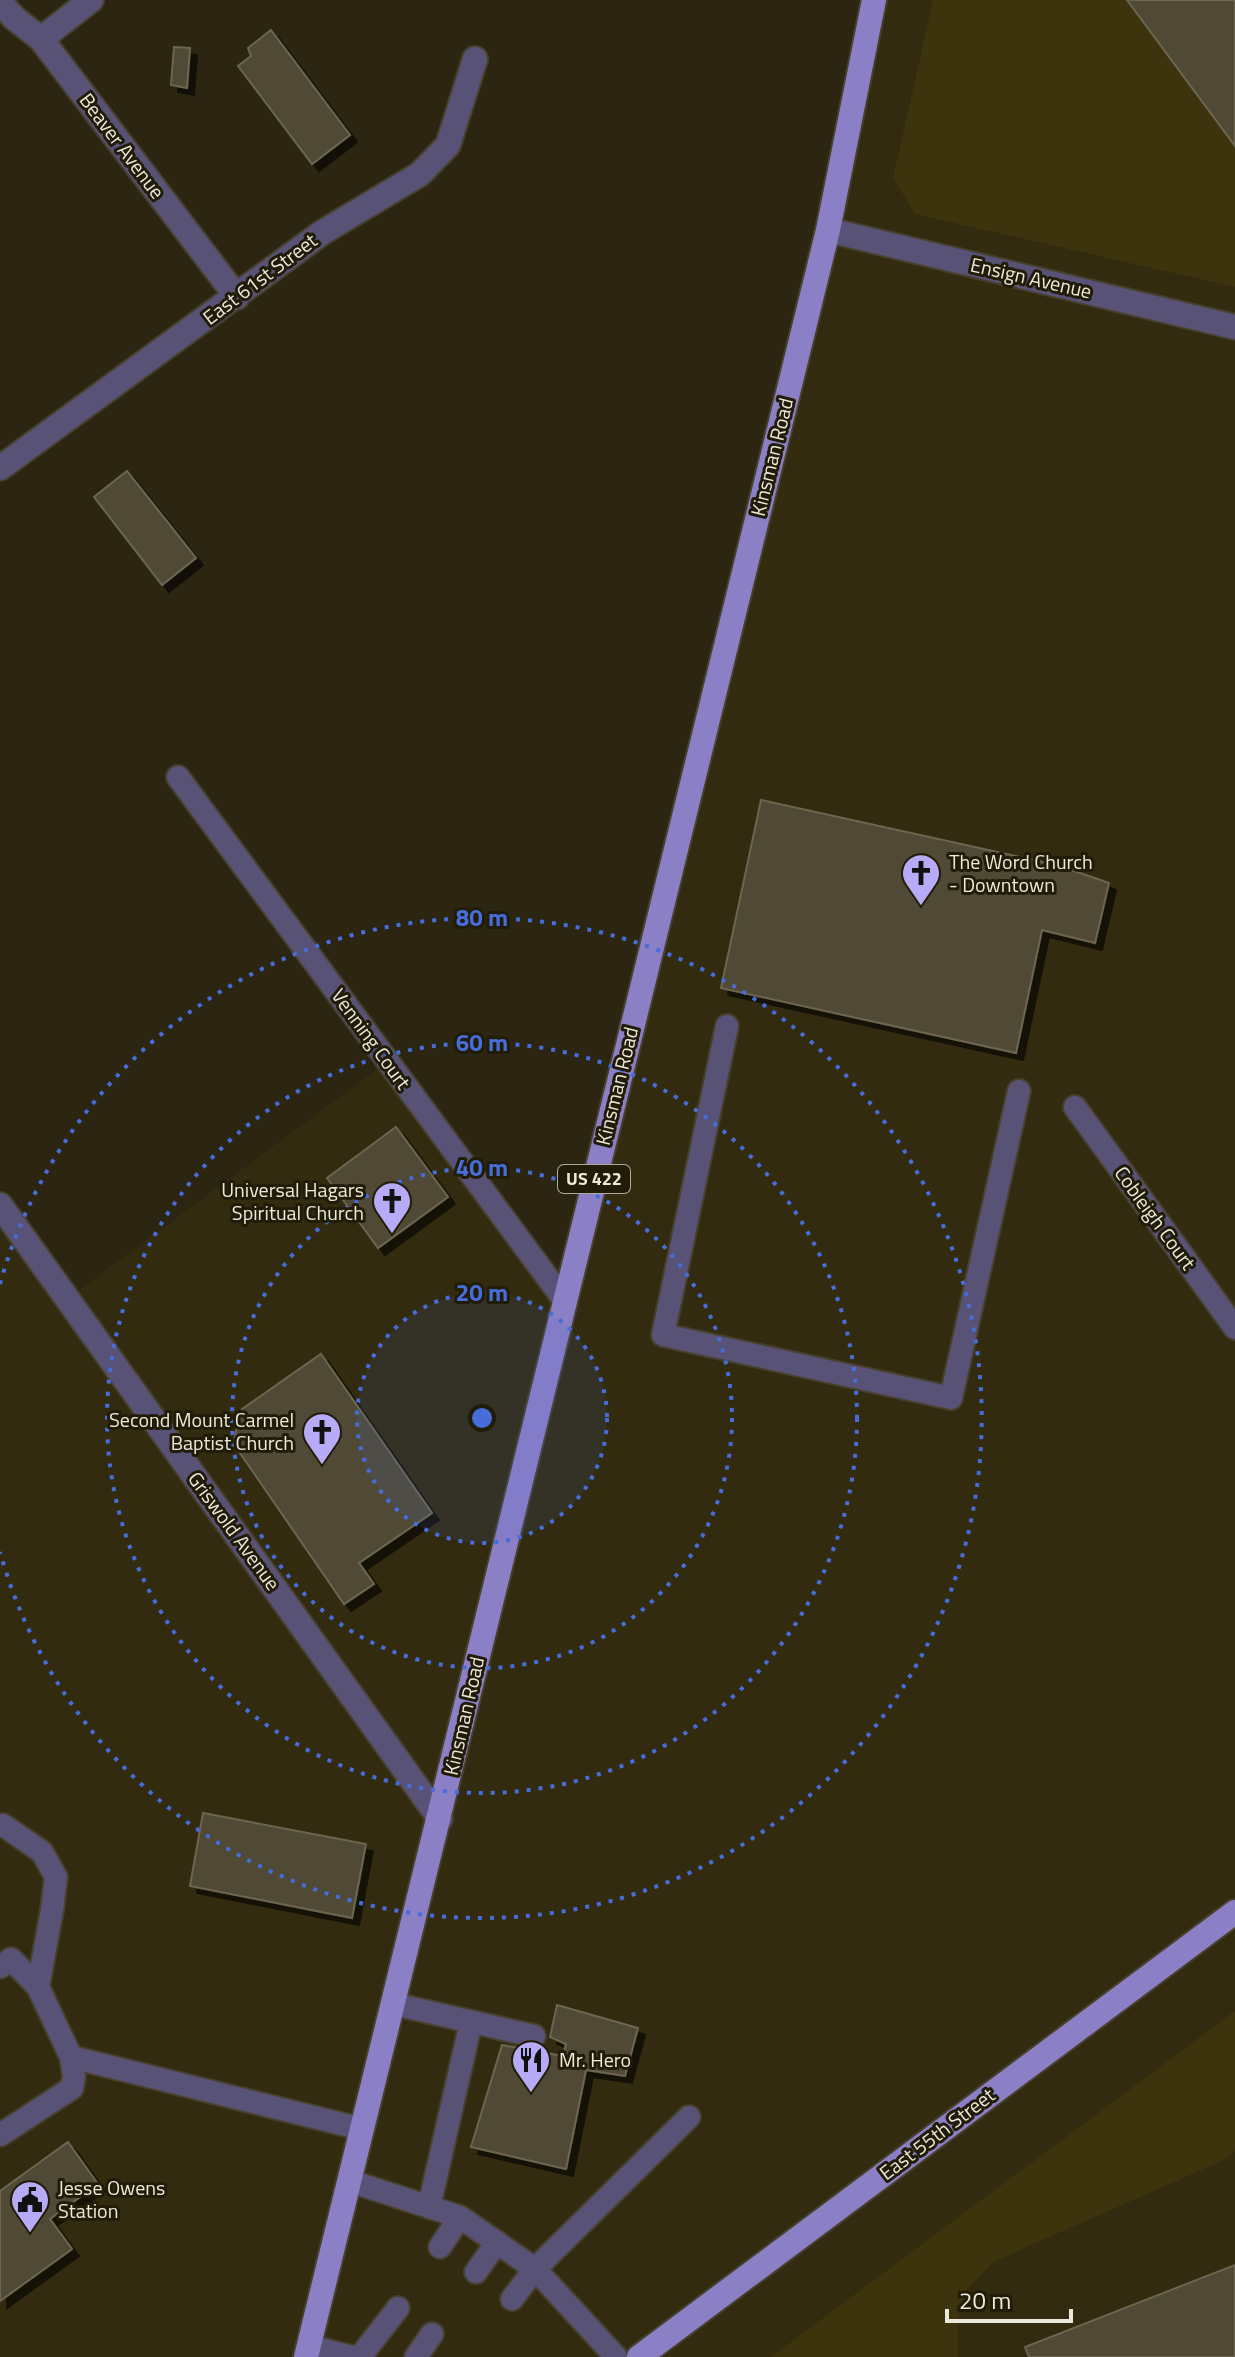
<svg xmlns="http://www.w3.org/2000/svg" width="1235" height="2357" viewBox="0 0 1235 2357" font-family="'Titillium Web',sans-serif">
  <style>
    .built { fill: #322b0f }
    .green { fill: #3d330c }
    .building { fill: #4f4934; stroke: #6c6650; stroke-width: 2; filter: url(#shadow) }
    .lines { fill: none; stroke-linecap: round; stroke-linejoin: round }
    .lane-casing { stroke: #46402d; stroke-width: 26 }
    .street-casing { stroke: #46402d; stroke-width: 28 }
    .primary-casing { stroke: #46402d; stroke-width: 28 }
    .lane { stroke: #585376; stroke-width: 22 }
    .street { stroke: #585376; stroke-width: 24 }
    .primary { stroke: #8b7fc6; stroke-width: 24 }
    .ring { fill: none; stroke: #466dd9; stroke-width: 4; stroke-dasharray: 4 8 }
    .labels { text-anchor: middle; stroke-width: 6; stroke-linejoin: round; paint-order: stroke }
    .shield { fill: #211c08; stroke: #afab9c; stroke-width: 2 }
    .shield-label { font-size: 18px; font-weight: bold; fill: #ece8dc }
    .street-label { font-size: 20px; fill: #ece8dc; stroke: #211c08 }
    .poi-label { font-size: 20px; fill: #ece8dc; stroke: #211c08; text-anchor: start }
    .centre { fill: #466dd9; stroke: #211c08; stroke-width: 4 }
    .ring-label { font-size: 24px; text-anchor: middle; font-weight: bold; fill: #466dd9; stroke: #211c08; stroke-width: 6; stroke-linejoin: round; paint-order: stroke }
  </style>
  <defs>
    <filter id="shadow"><feDropShadow dx="7" dy="7" stdDeviation="0" flood-color="#0009"/></filter>
  </defs>
  <rect width="100%" height="100%" fill="#2b2511"/>
  <path class="built" d="M874 0H1235V2357H0V1205L68 1298 388 1061 564 1299Z"/>
  <path class="green" d="M933 0H1127L1235 146V287L915 214 893 178Z
    M1235 2011V2151L1224 2160 993 2262 966 2291 958 2321V2357H771Z"/>
  <path class="building" d="M1127 0H1235V146Z
    M271 30 350 135 312 164 238 66 251 56 248 48Z
    M174 47 190 48 187 88 171 85Z
    M127 471 196 558 162 585 94 497Z
    M761 800 1057 865 1109 883 1095 943 1042 930 1016 1053 721 988Z
    M396 1127 448 1197 378 1248 327 1178Z
    M321 1354 432 1513 359 1563 374 1584 344 1604 233 1443 242 1409Z
    M203 1813 366 1844 352 1918 190 1886Z
    M557 2005 638 2028 625 2076 586 2070 566 2169 471 2147 502 2045 563 2056 566 2044 550 2037Z
    M68 2142 98 2184 50 2219 72 2249 0 2301V2191Z
    M1235 2265V2357H1029L1025 2347Z"/>
  <g class="lines">
    <g class="lane-casing">
      <path id="lane" d="M178 777 564 1300
        M727 1026 663 1335 951 1398 1019 1091
        M1075 1107 1235 1328
        M3 1825 42 1852 56 1877 52 1910 38 1987
        M0 1967 11 1959 38 1987 71 2057 74 2076 72 2088 0 2135
        M394 2004 534 2036
        M71 2057 362 2129
        M350 2181 460 2217 535 2269 616 2357
        M429 2207 471 2022
        M440 2247 460 2217
        M476 2272 497 2242
        M512 2299 535 2269 689 2117
        M309 2346 352 2357
        M360 2357 398 2308
        M416 2357 432 2334"/>
    </g>
    <g class="street-casing">
      <path id="street" d="M0 2 14 18 41 39 237 297
        M41 39 91 0
        M828 230 1235 327
        M0 468 323 232 420 174 448 145 475 59
        M0 1205 440 1819"/>
    </g>
    <g class="primary-casing">
      <path id="primary" d="M306 2357 828 230 874 0
        M639 2357 1235 1912"/>
    </g>
    <use href="#lane" class="lane"/>
    <use href="#street" class="street"/>
    <use href="#primary" class="primary"/>
  </g>
  <circle cx="482" cy="1418" r="125" fill="#466dd9" fill-opacity=".12"/>
  <g class="ring">
    <circle cx="482" cy="1418" r="125"/>
    <circle cx="482" cy="1418" r="250"/>
    <circle cx="482" cy="1418" r="375"/>
    <path d="M0 1284A500 500 0 1 1 0 1552"/>
  </g>
  <defs>
    <g id="church-pin" transform="scale(2)"><path d="M0 17L-7.5 6A9.5 9.5 0 1 1 7.5 6Z" fill="#b7abf8" stroke="#211c08"/><path d="M-1.2-6h2.4v3.5h3.3v2.4h-3.3V6h-2.4V-.1h-3.3v-2.4h3.3Z" fill="#111"/></g>
    <g id="restaurant-pin" transform="scale(2)"><path d="M0 17L-7.5 6A9.5 9.5 0 1 1 7.5 6Z" fill="#b7abf8" stroke="#211c08"/><path d="M-5-6h1v4h1v-4h1v4h1v-4h1v5L-1.5 .5V6h-2V.5L-5-1ZM5-6V6H3V1.5H1.5Q1.5-4 5-6Z" fill="#111"/></g>
    <g id="civic-pin" transform="scale(2)"><path d="M0 17L-7.5 6A9.5 9.5 0 1 1 7.5 6Z" fill="#b7abf8" stroke="#211c08"/><path d="M-.6-6.5H3V-4.5H.6V-3L4-1V1h2V6H-6V1h2V-1L-.6-3ZM-1.2 2.5V6h2.4V2.5Z" fill="#111"/></g>
  </defs>
  <g fill-rule="evenodd">
    <use href="#church-pin" x="921" y="873"/>
    <use href="#church-pin" x="392" y="1201"/>
    <use href="#church-pin" x="322" y="1432"/>
    <use href="#restaurant-pin" x="531" y="2060"/>
    <use href="#civic-pin" x="30" y="2200"/>
  </g>
  <g class="labels">
    <rect class="shield" x="558" y="1165" width="72" height="28" rx="6"/>
    <g class="shield-label">
      <text x="594" y="1185">US 422</text>
    </g>
    <g class="street-label">
      <text transform="translate(122 146) rotate(53)" y="7">Beaver Avenue</text>
      <text transform="translate(1031 278) rotate(13)" y="7">Ensign Avenue</text>
      <text transform="translate(260 279) rotate(-37)" y="7">East 61st Street</text>
      <text transform="translate(772 457) rotate(-76)" y="7">Kinsman Road</text>
      <text transform="translate(371 1039) rotate(54)" y="7">Venning Court</text>
      <text transform="translate(617 1086) rotate(-76)" y="7">Kinsman Road</text>
      <text transform="translate(1155 1218) rotate(54)" y="7">Cobleigh Court</text>
      <text transform="translate(234 1531) rotate(54)" y="7">Griswold Avenue</text>
      <text transform="translate(464 1716) rotate(-77)" y="7">Kinsman Road</text>
      <text transform="translate(937 2134) rotate(-37)" y="7">East 55th Street</text>
    </g>
    <g class="poi-label">
      <text x="949" y="869">The Word Church<tspan x="949" dy="23">- Downtown</tspan></text>
      <text x="364" y="1197" text-anchor="end">Universal Hagars<tspan x="364" dy="23">Spiritual Church</tspan></text>
      <text x="294" y="1427" text-anchor="end">Second Mount Carmel<tspan x="294" dy="23">Baptist Church</tspan></text>
      <text x="559" y="2067">Mr. Hero</text>
      <text x="58" y="2195">Jesse Owens<tspan x="58" dy="23">Station</tspan></text>
    </g>
  </g>
  <circle cx="482" cy="1418" r="12" class="centre"/>
  <g class="ring-label">
    <text x="482" y="926">80 m</text>
    <text x="482" y="1051">60 m</text>
    <text x="482" y="1176">40 m</text>
    <text x="482" y="1301">20 m</text>
  </g>
  <path d="M947 2309v12h124v-12" fill="none" stroke="#ece8dc" stroke-width="4"/>
  <text x="959" y="2309" font-size="24" fill="#ece8dc" stroke="#211c08" stroke-width="6" paint-order="stroke">20 m</text>
</svg>
